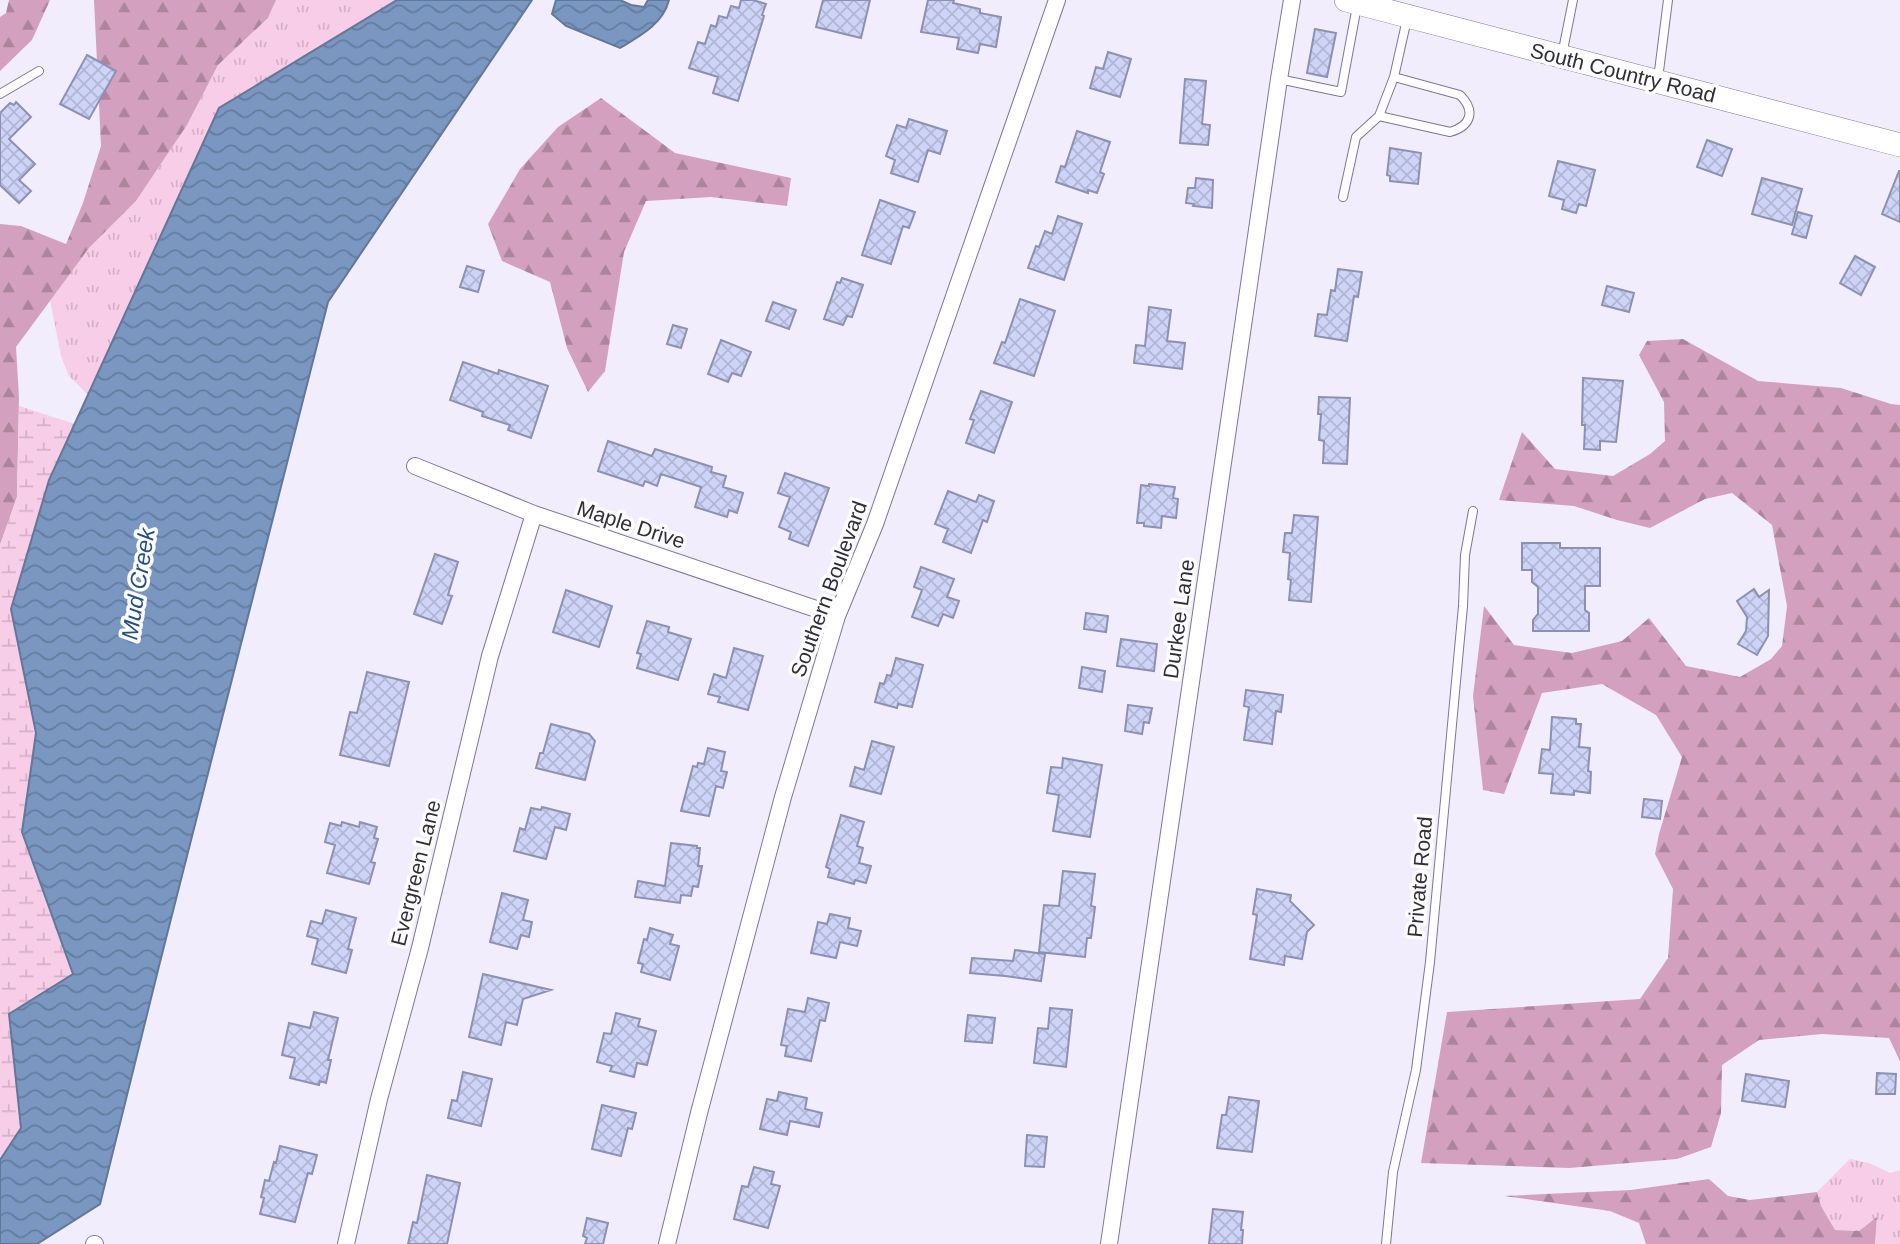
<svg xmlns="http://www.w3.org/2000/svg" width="1900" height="1244" viewBox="0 0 1900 1244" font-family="Arial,sans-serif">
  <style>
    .grass { fill: url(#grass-tufts) }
    .forest { fill: url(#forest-firs) }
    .wetland { fill: url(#wetland-marsh) }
    .water { fill: url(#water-waves); stroke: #637798; stroke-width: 2 }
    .building { fill: url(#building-cross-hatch); stroke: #8c91b2; stroke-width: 2 }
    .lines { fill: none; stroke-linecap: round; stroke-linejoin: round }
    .service-casing { stroke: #7f7695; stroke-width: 10 }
    .minor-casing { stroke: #7f7695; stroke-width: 18 }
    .secondary-casing { stroke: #7f7695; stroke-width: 24 }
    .service { stroke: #fff; stroke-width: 8 }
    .minor { stroke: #fff; stroke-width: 16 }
    .secondary { stroke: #fff; stroke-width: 23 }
    .labels { text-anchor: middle; stroke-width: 7; stroke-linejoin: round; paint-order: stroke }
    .street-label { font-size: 21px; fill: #312d3a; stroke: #fdfdfd }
    .water-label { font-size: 23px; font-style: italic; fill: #254e84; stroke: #fdfdfd }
  </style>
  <defs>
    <pattern id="grass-tufts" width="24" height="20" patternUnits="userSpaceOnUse" patternTransform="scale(1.75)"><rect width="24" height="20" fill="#f8cde7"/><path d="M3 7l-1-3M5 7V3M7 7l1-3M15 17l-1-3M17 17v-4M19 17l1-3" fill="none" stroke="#d5b0c7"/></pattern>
    <pattern id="forest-firs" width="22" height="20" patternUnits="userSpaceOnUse" patternTransform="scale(1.75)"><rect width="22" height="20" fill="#d3a1bf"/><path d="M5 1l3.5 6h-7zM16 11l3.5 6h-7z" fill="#ac849c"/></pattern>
    <pattern id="wetland-marsh" width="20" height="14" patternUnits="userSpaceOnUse" patternTransform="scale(1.75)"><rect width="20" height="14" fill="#f8cde7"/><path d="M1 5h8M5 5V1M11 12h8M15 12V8" fill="none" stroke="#d5b0c7"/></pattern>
    <pattern id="water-waves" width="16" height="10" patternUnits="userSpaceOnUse" patternTransform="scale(1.75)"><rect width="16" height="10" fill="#7997c1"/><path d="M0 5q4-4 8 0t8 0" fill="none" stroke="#647c9e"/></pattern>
    <pattern id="building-cross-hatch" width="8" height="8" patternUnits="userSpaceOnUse" patternTransform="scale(1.75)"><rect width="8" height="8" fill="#ced4f7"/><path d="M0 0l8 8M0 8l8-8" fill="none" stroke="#b1b6d4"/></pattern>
  </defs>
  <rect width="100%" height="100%" fill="#f1edfc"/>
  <path class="grass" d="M276 0H397L219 108 88 395 69 376 61 356 50 300 89 248 136 201 187 125 218 65 268 18Z
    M1850 1159 1869 1163 1890 1173 1900 1170V1244H1875L1877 1218 1859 1231 1835 1230 1821 1206 1817 1192Z"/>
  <path class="forest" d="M9 0H50L32 40 0 71V17L6 13Z
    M94 0H276L268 18 218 65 187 125 136 201 89 248 16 347 19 397 17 497 0 545V224L21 226 66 244 83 203 101 146Z
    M601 98 675 153 791 178 787 206 711 197 646 201 624 252 605 371 588 392 567 348 550 282 502 261 488 224 520 169 558 127Z
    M1683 339 1758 381 1841 388 1891 404 1900 405V1061L1889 1038 1822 1034 1759 1040 1722 1065 1721 1113 1711 1147 1677 1159 1569 1168 1421 1163 1447 1012 1640 999 1668 958 1673 889 1655 854 1659 834 1682 757 1656 715 1602 684 1542 693 1504 794 1483 790 1473 696 1484 606 1514 645 1572 653 1622 641 1649 618 1686 666 1740 677 1771 659 1782 646 1787 606 1772 525 1732 493 1705 499 1650 528 1617 520 1574 506 1499 500 1522 432 1555 469 1613 476 1650 454 1665 441 1664 402 1639 355 1647 341Z
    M1709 1179 1728 1196 1750 1200 1817 1192 1821 1206 1835 1230 1859 1231 1877 1217 1875 1244H1646L1639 1223 1610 1211 1504 1196 1631 1190Z"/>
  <path class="wetland" d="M19 406 75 424 49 480 11 609 36 733 22 832 73 975 9 1014 21 1128 0 1160V545L17 497Z"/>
  <path class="water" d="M397 0H532L328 302 160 962 100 1204 37 1244H0V1160L21 1128 9 1014 73 974 22 832 36 733 11 609 49 480 219 108Z
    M556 0H620L631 5 644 7 648 0H669C663 24 640 36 620 48L566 26 552 14Z"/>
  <path class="building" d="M741 0H753L766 4 762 15 764 16 738 101 713 93 718 77 689 68 698 42 705 44 711 25 716 27 719 16 727 18 731 6 739 8Z
    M823 0H870L861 38 816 27Z
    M928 0H954L953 3 980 9V13L1001 17 996 47 980 44 978 53 957 49 959 38 921 32Z
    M1315 29 1336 33 1327 77 1307 73Z
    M1108 52 1131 59 1120 97 1090 88 1096 67 1103 69Z
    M87 55 116 71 89 119 60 104Z
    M1185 79 1206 81 1202 124 1210 125 1208 145 1180 143Z
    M16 102 31 117 9 139 35 164 19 180 31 191 19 203 0 185V113L10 103 14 105Z
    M909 119 947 131 940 154 928 150 918 182 891 173 895 160 886 156 897 125 906 128Z
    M1077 131 1110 142 1100 172 1104 174 1097 193 1088 190V193L1056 182 1061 166 1065 167Z
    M1707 140 1732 149 1722 176 1697 167Z
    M1390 148 1421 153 1418 184 1390 181V176L1387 175Z
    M1558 161 1595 170 1586 206 1579 204 1576 213 1562 209 1564 200 1549 196Z
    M1899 171H1900V222L1882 214Z
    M1196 178 1213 180 1212 208 1193 206 1194 204 1186 203 1188 188H1195Z
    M1762 178 1802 189 1792 225 1752 214Z
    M880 200 915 212 909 228 903 226 891 264 862 255Z
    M1798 212 1812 216 1806 238 1792 234Z
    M1058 216 1082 224 1064 280 1028 268 1036 246 1039 247 1045 231 1052 234Z
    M1855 256 1875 267 1861 295 1840 283Z
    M467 266 484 271 478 292 460 287Z
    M1338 269 1362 272 1358 297 1354 296 1347 341 1315 336 1318 314 1327 315 1331 290 1335 291Z
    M842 278 863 285 852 317 847 316 843 325 824 319 837 282 840 283Z
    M1607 286 1634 293 1629 312 1602 305Z
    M1020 299 1055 311 1034 376 994 363 1002 342 1005 343Z
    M773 302 796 310 789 329 766 321Z
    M1149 307 1171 310 1167 341 1185 343 1182 369 1134 363 1136 345 1145 346Z
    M673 325 687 329 681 348 667 344Z
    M721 340 751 352 741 376 732 373 728 382 708 374Z
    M463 362 498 374 499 370 548 386 531 438 508 430 510 425 482 416 483 412 450 400Z
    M1583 378 1623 381 1616 442 1600 441V450L1584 449 1585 425H1582Z
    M981 391 1012 402 994 453 966 443 974 420 970 419Z
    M1319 397 1350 398 1347 464 1323 463 1324 441 1319 440 1321 414H1318Z
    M608 441 652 456 655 449 712 467 711 472 726 476 723 487 743 493 737 513 729 510 727 517 695 507 701 487 661 474 657 486 645 481 643 486 598 471Z
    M785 473 829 488 808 546 789 539 791 532 779 527 790 497 778 493Z
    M1149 484 1175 487 1173 498 1178 499 1176 518 1162 516 1161 528 1144 526V523H1137L1141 485 1149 486Z
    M948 491 976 502 979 495 994 501 987 522 983 520 971 553 943 542 948 529 935 524Z
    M1294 515 1318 517 1311 602 1289 600 1291 580 1288 579 1290 553 1283 552 1285 533H1292Z
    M1522 543H1560V548H1600V586H1585V610L1589 613V631H1533V620L1538 614V587L1532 582V570H1522Z
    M435 554 458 562 448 595 452 596 442 624 414 614Z
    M921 567 954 579 947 597 959 601 953 618 943 614 938 626 912 617 922 590 914 587Z
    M1754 589 1759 597 1769 590 1768 636 1757 655 1738 644 1746 631 1747 617 1737 601Z
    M566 590 612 606 599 647 553 632Z
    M1086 613 1108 616 1106 632 1084 629Z
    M647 621 669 627 668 632 691 639 678 680 637 668 641 654 637 653Z
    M1121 639 1157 644 1154 671 1117 666Z
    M734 648 763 656 748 710 718 702 720 697 708 694 714 674 726 678Z
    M896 658 923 665 912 707 898 704 897 708 875 702 880 683 884 684 887 675 891 676Z
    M1082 667 1105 671 1102 692 1079 688Z
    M367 672 409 682 389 766 340 755 350 712 357 713Z
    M1246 690 1283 695 1281 712 1276 711 1272 744 1244 740 1249 707 1244 706Z
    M1128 705 1152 708 1149 723 1144 722 1142 734 1125 731Z
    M1552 717 1576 719V724H1581L1579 747 1590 748 1588 771 1591 772 1590 793 1574 791V795L1551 793 1553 774 1539 773 1542 749 1550 750Z
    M551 724 589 734 595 741 585 780 536 768 540 753H543Z
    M872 741 894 747 881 794 850 786 855 767 864 770Z
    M708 748 725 752 721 771 727 772 723 788 716 786 709 816 681 811 693 766 697 767 698 763 704 764Z
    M1063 758 1102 765 1090 837 1053 831 1059 795 1047 793 1051 767 1062 768Z
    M1644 799 1662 801 1660 819 1642 817Z
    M542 807 570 814 566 830 555 827 546 859 514 851 520 828 525 830 531 808 541 810Z
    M841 815 864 822 857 846 863 848 859 863 871 866 866 883 855 880 854 884 828 877 830 869 826 867Z
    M342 822 359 827 360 822 377 827 374 838 378 839 371 862 375 863 369 884 327 873 335 845 325 842 330 823 341 826Z
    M671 843 697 846V848H700L698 866H702L698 887 693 886 691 896 681 895 680 903 635 897 638 881 665 886Z
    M1063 871 1095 874 1091 906 1095 907 1091 938H1087L1085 957 1039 952 1044 905 1059 906Z
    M1257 889 1291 895 1290 901 1314 925 1307 932 1302 959 1285 956 1284 965 1250 959 1257 915 1253 914Z
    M502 893 528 900 523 920 532 922 529 937 521 935 517 949 490 942Z
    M326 910 356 918 348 949 352 950 346 973 312 964 318 939 307 936 311 921 322 924Z
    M830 914 850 918 848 928 861 931 857 946 840 942 836 958 811 953 818 922 827 924Z
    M650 928 673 935 670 944 679 946 670 980 641 972 643 964 638 963 644 939 647 940Z
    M1015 950 1045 954 1041 981 1005 976 970 973 972 958 1013 961Z
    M483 974 551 990 523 999 517 1025 506 1022 501 1045 469 1037Z
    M808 998 829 1003 825 1021 820 1020 811 1061 785 1056 787 1046 781 1045 788 1009 805 1012Z
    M1050 1008 1072 1010 1066 1067 1034 1063 1038 1028 1048 1029Z
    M314 1012 338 1018 328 1060H331L326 1083 320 1081 319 1085 290 1078 295 1058 282 1055 289 1023 310 1028Z
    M616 1013 640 1019 638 1026 656 1031 647 1065 637 1063 634 1077 610 1071 612 1066 597 1062 604 1033 611 1034Z
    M968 1015 995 1018 992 1043 965 1041Z
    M463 1072 492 1079 481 1126 448 1118 452 1100 457 1101Z
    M1877 1073 1896 1074 1895 1094H1876Z
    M1746 1074 1789 1081 1785 1107 1742 1101Z
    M779 1092 807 1098 805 1109 822 1113 819 1127 790 1121 787 1135 760 1129 767 1099 777 1101Z
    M1229 1097 1259 1101 1252 1152 1217 1148 1222 1115H1226Z
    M602 1105 636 1113 632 1129 628 1128 621 1156 592 1149Z
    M1027 1135 1047 1137 1044 1167 1025 1166Z
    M280 1146 317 1155 312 1174 308 1173 295 1222 260 1214 264 1198 261 1197 265 1180 269 1181 274 1162 276 1163Z
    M754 1167 774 1172 771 1184 780 1186 768 1228 734 1219 742 1186 748 1187Z
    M427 1175 460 1183 447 1244H408L413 1222 417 1223Z
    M1213 1209 1243 1212 1241 1230H1243L1242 1244H1209Z
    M587 1218 608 1223 603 1244H585L587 1238 583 1236Z"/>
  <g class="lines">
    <g class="service-casing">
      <path id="service" d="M1562 55 1573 0
        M1279 79 1341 92 1357 6
        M1658 79 1668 0
        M0 94 39 71
        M1379 116 1450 132C1471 126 1476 111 1460 95L1394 77
        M1343 197 1356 137 1379 116 1394 77 1407 19
        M1386 1244 1393 1172 1416 1070 1430 962 1463 606 1465 555 1473 511"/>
    </g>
    <g class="minor-casing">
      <path id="minor" d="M415 466 534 514 837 616
        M94 1244H95
        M346 1244 379 1099 420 948 490 656 534 514
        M667 1244 699 1113 783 797 837 616 875 524 1057 0
        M1109 1244 1279 79 1292 0"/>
    </g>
    <g class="secondary-casing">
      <path id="secondary" d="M1346 0 1900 145"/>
    </g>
    <use href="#service" class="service"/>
    <use href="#minor" class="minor"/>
    <use href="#secondary" class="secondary"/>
  </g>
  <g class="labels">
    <g class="street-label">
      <text transform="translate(1623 73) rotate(14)" y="7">South Country Road</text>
      <text transform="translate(631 525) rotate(18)" y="7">Maple Drive</text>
      <text transform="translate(829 589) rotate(-70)" y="7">Southern Boulevard</text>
      <text transform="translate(1179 619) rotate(-82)" y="7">Durkee Lane</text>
      <text transform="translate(416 873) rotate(-76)" y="7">Evergreen Lane</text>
      <text transform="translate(1420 877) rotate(-85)" y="7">Private Road</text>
    </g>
    <g class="water-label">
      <text transform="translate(138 584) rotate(-81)" y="8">Mud Creek</text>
    </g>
  </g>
</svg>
